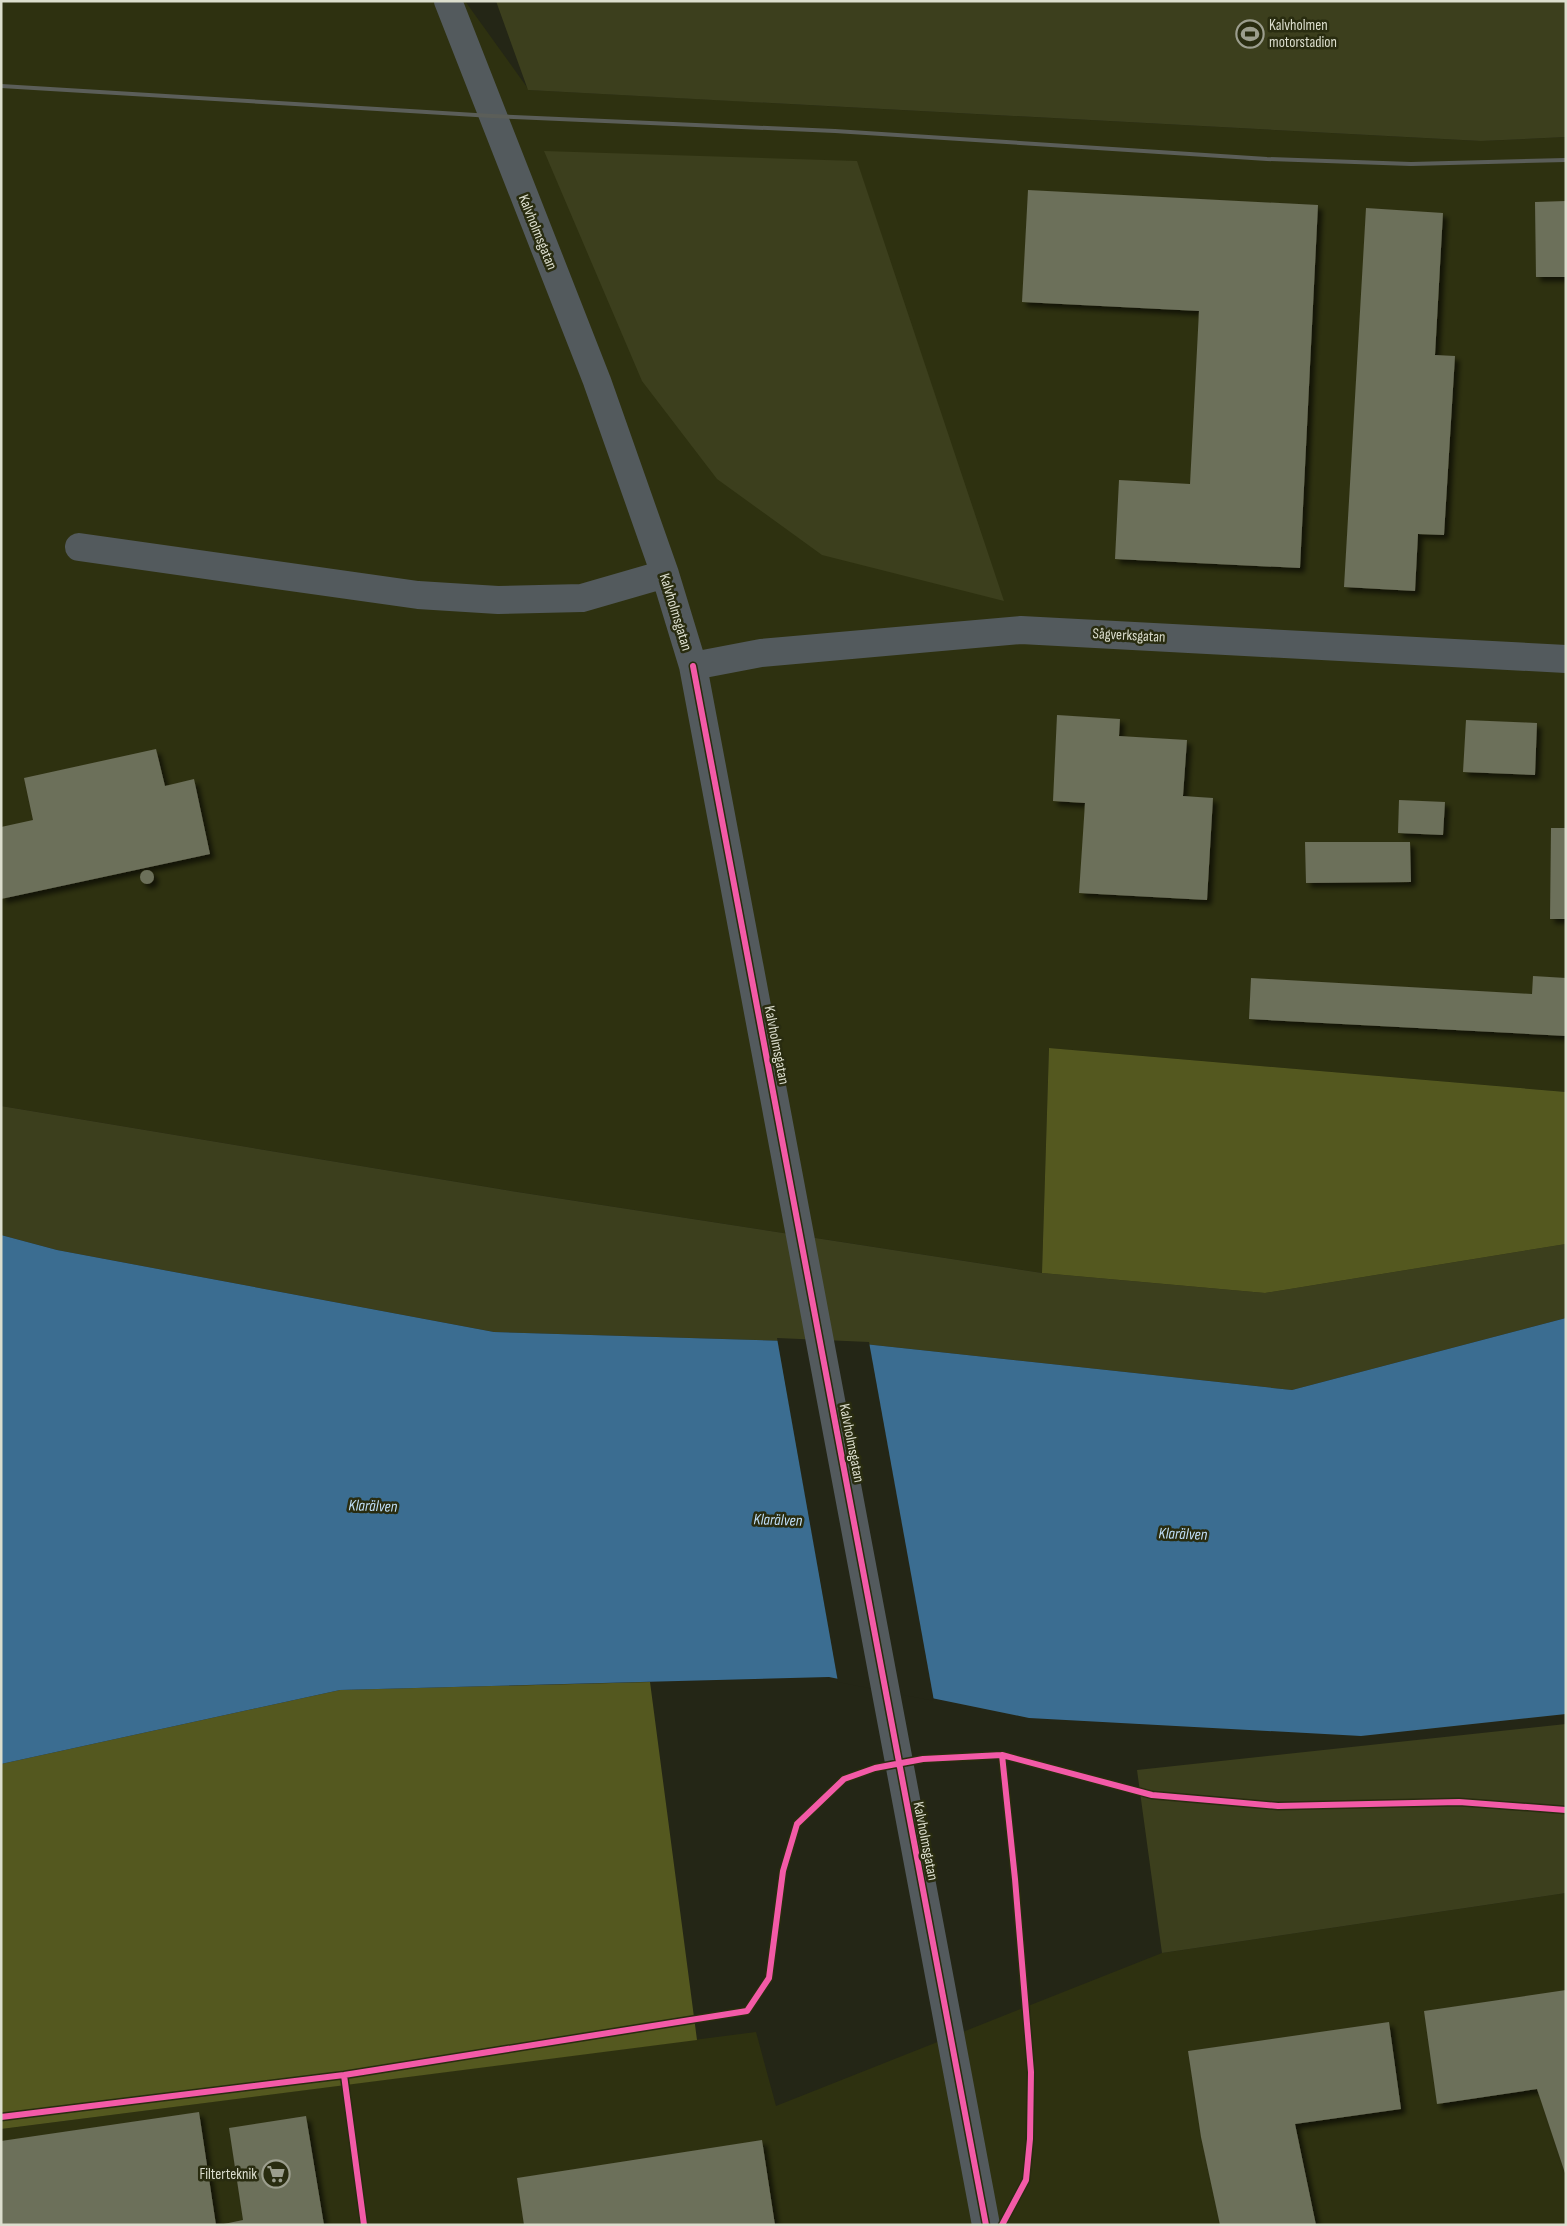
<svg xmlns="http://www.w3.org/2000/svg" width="1567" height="2226" viewBox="0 0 1567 2226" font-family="'Sofia Sans Condensed',sans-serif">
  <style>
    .built { fill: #2e3110 }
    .green { fill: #3c3f1d }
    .forest { fill: #54581f }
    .water { fill: #3b6d91 }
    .pier { fill: #242616 }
    .building { fill: #6c6f5a; filter: url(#shadow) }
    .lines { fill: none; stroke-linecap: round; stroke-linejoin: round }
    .minor { stroke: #535a5d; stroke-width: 28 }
    .rail { stroke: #5b5e59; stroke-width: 4 }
    .cycleway-casing { stroke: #292c10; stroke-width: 9 }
    .cycleway { stroke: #f35aa7; stroke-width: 6 }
    .labels { text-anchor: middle; stroke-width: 5; stroke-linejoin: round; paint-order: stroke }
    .poi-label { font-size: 15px; fill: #dcdece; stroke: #292c10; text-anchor: start }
    .street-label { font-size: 15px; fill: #dcdece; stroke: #292c10 }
    .water-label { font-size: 16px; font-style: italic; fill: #c1dff8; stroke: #292c10 }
  </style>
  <defs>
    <filter id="shadow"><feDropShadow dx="4.5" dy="4.5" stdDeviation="2.5" flood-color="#0009"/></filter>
  </defs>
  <rect width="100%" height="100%" fill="#242616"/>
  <path class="built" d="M1 1H465L529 90 1481 141 1566 137V1092L1049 1048 1042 1273 511 1191 1 1106Z
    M1566 1893V2225H1V2129L756 2032 776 2106 1162 1953Z"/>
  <path class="green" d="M496 1H1566V137L1481 141 528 90Z
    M544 151 857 161 1004 601 822 555 717 479 642 381Z
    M1 1106 511 1191 1042 1273 1265 1293 1566 1244V1318L1292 1390 855 1343 494 1332 57 1250 1 1235Z
    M1566 1724V1893L1162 1953 1137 1770Z"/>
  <path class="forest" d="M1049 1048 1566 1092V1244L1265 1293 1042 1273Z
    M650 1682 697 2040 1 2129V1764L340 1690Z"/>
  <path class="water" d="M1 1235 57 1250 494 1332 855 1343 1292 1390 1566 1318V1714L1361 1736 1029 1718 829 1677 340 1690 1 1764Z"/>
  <path class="pier" d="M777 1338 869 1342 934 1701 838 1682Z"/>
  <path class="building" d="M1028 190 1318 205 1300 568 1115 559 1119 480 1190 484 1199 311 1022 302Z
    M1566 201V277H1536L1535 202Z
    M1366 208 1443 213 1435 355 1455 356 1444 535 1418 534 1415 591 1344 587Z
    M1057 715 1120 719 1119 736 1187 740 1183 796 1213 798 1207 900 1079 893 1085 803 1053 801Z
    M1466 720 1537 723 1535 775 1463 772Z
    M156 749 165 786 194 779 210 854 1 899V827L33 820 24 778Z
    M1399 800 1445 802 1443 835 1398 833Z
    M1551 828H1566V919H1550Z
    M1305 842H1410L1411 882 1306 883Z
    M140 877a7 7 0 1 1 14 0a7 7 0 1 1-14 0Z
    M1533 976 1566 978V1036L1249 1019 1251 978 1532 994Z
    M1566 1990V2173H1565L1537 2089 1437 2104 1424 2011Z
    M1389 2022 1401 2109 1295 2124 1316 2225H1220L1201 2137 1188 2051Z
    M199 2112 216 2225H1V2141Z
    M306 2116 324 2225H219L243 2220 229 2128Z
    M762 2140 775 2225H524L517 2178Z"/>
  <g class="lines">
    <path class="minor" d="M448 1 597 381 665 574 693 666 986 2225
      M79 547 418 595 498 600 582 598 665 574
      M693 666 761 653 1021 630 1566 659"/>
    <path class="rail" d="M1 86 492 116 835 131 1267 159 1411 164 1566 160"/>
    <g class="cycleway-casing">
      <path id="cycleway" d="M693 666 986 2225
        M1002 1755 1015 1879 1031 2072 1030 2139 1026 2180 1002 2225
        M344 2075 364 2225
        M1 2117 344 2075 747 2011 769 1978 783 1871 797 1824 844 1779 875 1768 923 1759 1002 1755 1152 1795 1278 1806 1459 1802 1566 1810"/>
    </g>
    <use href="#cycleway" class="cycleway"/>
  </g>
  <defs>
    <g id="stadium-ring" transform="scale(1.4375)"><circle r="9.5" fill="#292c10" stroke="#9c9e8e" stroke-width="1.5"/><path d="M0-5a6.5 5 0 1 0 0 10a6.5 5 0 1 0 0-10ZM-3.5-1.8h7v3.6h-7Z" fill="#9c9e8e"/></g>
    <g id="supermarket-ring" transform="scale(1.4375)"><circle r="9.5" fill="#292c10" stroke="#9c9e8e" stroke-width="1.5"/><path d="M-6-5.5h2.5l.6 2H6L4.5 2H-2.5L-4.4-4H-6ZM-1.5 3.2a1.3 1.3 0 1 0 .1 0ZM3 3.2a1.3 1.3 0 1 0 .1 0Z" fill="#9c9e8e"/></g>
  </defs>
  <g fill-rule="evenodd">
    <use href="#stadium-ring" x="1250" y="34"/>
    <use href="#supermarket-ring" x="276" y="2174"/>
  </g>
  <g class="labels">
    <g class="poi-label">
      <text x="1269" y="30">Kalvholmen<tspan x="1269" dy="17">motorstadion</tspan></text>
      <text x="257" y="2179" text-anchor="end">Filterteknik</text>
    </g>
    <g class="street-label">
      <text transform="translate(538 232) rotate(68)" y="5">Kalvholmsgatan</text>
      <text transform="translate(676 612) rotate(73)" y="5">Kalvholmsgatan</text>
      <text transform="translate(1129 635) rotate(3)" y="5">Sågverksgatan</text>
      <text transform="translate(777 1045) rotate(79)" y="5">Kalvholmsgatan</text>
      <text transform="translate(852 1443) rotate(79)" y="5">Kalvholmsgatan</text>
      <text transform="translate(926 1841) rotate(79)" y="5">Kalvholmsgatan</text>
    </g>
    <g class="water-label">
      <text transform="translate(373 1505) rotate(2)" y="6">Klarälven</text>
      <text transform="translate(778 1519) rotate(2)" y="6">Klarälven</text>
      <text transform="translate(1183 1533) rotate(2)" y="6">Klarälven</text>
    </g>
  </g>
  <rect width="1567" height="2226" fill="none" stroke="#dcdece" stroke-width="5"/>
</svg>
